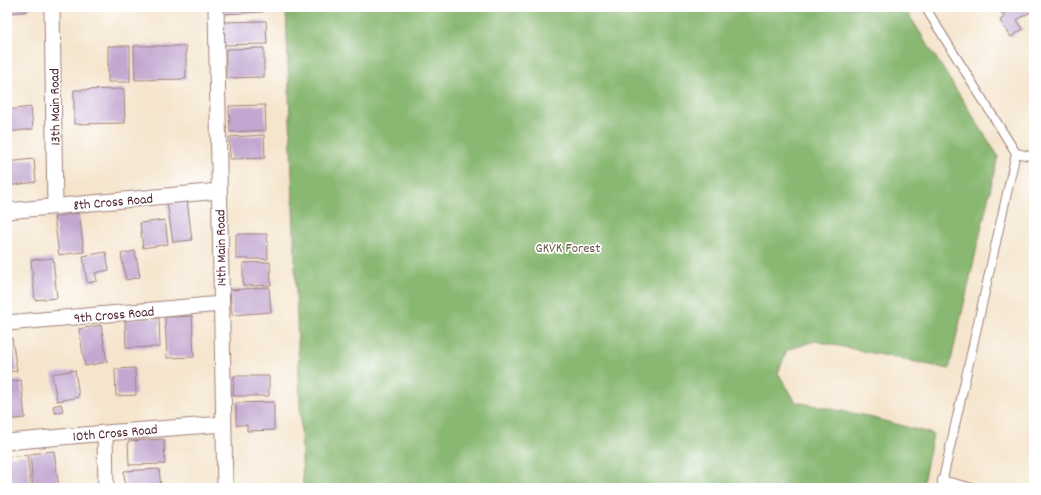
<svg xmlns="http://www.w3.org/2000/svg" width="1041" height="495" viewBox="0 0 1041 495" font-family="Dekko,sans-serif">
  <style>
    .forest { fill: #89b872; stroke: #6a6c4e }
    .building { fill: #c2a8d0 }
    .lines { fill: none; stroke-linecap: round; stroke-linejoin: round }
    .lane-casing { stroke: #a0827c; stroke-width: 10 }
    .street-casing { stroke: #a0827c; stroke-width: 17 }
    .lane { stroke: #fff; stroke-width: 8 }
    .street { stroke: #fff; stroke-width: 15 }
    .labels { text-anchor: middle; stroke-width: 3.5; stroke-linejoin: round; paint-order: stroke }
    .street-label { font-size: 14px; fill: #4a1f2b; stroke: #fff }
    .park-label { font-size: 14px; fill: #675646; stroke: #fff }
  </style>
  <rect width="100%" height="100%" fill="#fff"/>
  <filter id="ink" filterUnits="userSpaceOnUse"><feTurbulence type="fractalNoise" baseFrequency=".025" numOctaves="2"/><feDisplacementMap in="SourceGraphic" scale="8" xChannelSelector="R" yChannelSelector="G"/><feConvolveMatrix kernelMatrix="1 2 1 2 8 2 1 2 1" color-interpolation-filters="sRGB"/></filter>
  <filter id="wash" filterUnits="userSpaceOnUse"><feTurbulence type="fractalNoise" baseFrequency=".012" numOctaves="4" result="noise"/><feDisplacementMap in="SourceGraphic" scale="16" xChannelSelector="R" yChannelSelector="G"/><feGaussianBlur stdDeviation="0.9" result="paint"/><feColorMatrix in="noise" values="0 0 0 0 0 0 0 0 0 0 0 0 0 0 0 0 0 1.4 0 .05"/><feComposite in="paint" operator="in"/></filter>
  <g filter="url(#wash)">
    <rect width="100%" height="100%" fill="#f5e5cd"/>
    <path class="forest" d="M286 7H904L998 156 949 369 815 341 787 350 778 373 796 402 862 415 933 434 922 488H303Z"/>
    <g id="blocks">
      <path class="building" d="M11 7H28V11L12 13Z
        M223 7H262L263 12 223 14Z
        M999 7H1034V10L1017 20 1023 29 1011 37 1000 20 1005 17Z
        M266 21 267 44 222 45V22Z
        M108 46H130V82H108Z
        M134 46H186V79L135 80Z
        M264 48V77L226 78V49Z
        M124 89 125 123 74 124V90Z
        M265 105 266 130 230 132 229 106Z
        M31 107 33 129 7 132V110Z
        M264 135 265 158 230 159 229 137Z
        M34 159 36 182 7 186V162Z
        M187 200 192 240 173 242 167 203Z
        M79 213 84 252 59 255 54 217Z
        M165 220 168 244 143 248 140 223Z
        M236 234H267L268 259H236Z
        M135 251 140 277 126 280 121 254Z
        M106 252 109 270 95 273 97 281 87 283 83 256Z
        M53 258 57 298 35 300 31 260Z
        M270 262 271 285 243 286V263Z
        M269 287 271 312 232 315 230 290Z
        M192 316 194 357 167 358 165 317Z
        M159 318 160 347 126 348 125 320Z
        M101 325 107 362 85 366 79 329Z
        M12 338 17 371 7 372V339Z
        M135 368 136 395 116 396 115 369Z
        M75 370 79 397 57 401 52 374Z
        M234 376H269V396H233Z
        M21 380 25 418 7 420V382Z
        M274 402V430L247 431V425H236V403Z
        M61 404 63 411 55 413 53 406Z
        M164 439 165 464 129 465 128 441Z
        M54 451 59 488H33L30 454Z
        M27 455 31 488H7V457Z
        M159 469 161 488H125L124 471Z"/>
    </g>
  </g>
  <g filter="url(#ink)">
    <use href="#blocks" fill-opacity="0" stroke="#a0827c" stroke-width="1"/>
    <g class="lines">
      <g class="lane-casing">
        <path id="lane" d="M925 7 1016 153 1034 157
          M942 480 973 488
          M941 488 1016 153"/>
      </g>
      <g class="street-casing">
        <path id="street" d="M52 7 55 206
          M216 7 225 488
          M7 211 219 191
          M7 323 221 304
          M105 433 106 488
          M7 442 105 433 223 424"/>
      </g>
      <use href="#lane" class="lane"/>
      <use href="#street" class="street"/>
    </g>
  </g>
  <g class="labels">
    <g class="street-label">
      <text transform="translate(54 107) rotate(-91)" y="5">13th Main Road</text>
      <text transform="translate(113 201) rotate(-5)" y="5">8th Cross Road</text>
      <text transform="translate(220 248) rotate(-91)" y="5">14th Main Road</text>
      <text transform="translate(114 314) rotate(-5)" y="5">9th Cross Road</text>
      <text transform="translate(115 432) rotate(-5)" y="5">10th Cross Road</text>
    </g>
    <g class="park-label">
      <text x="568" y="252">GKVK Forest</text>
    </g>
  </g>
  <rect width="1041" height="495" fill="none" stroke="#fff" stroke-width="24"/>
</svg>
